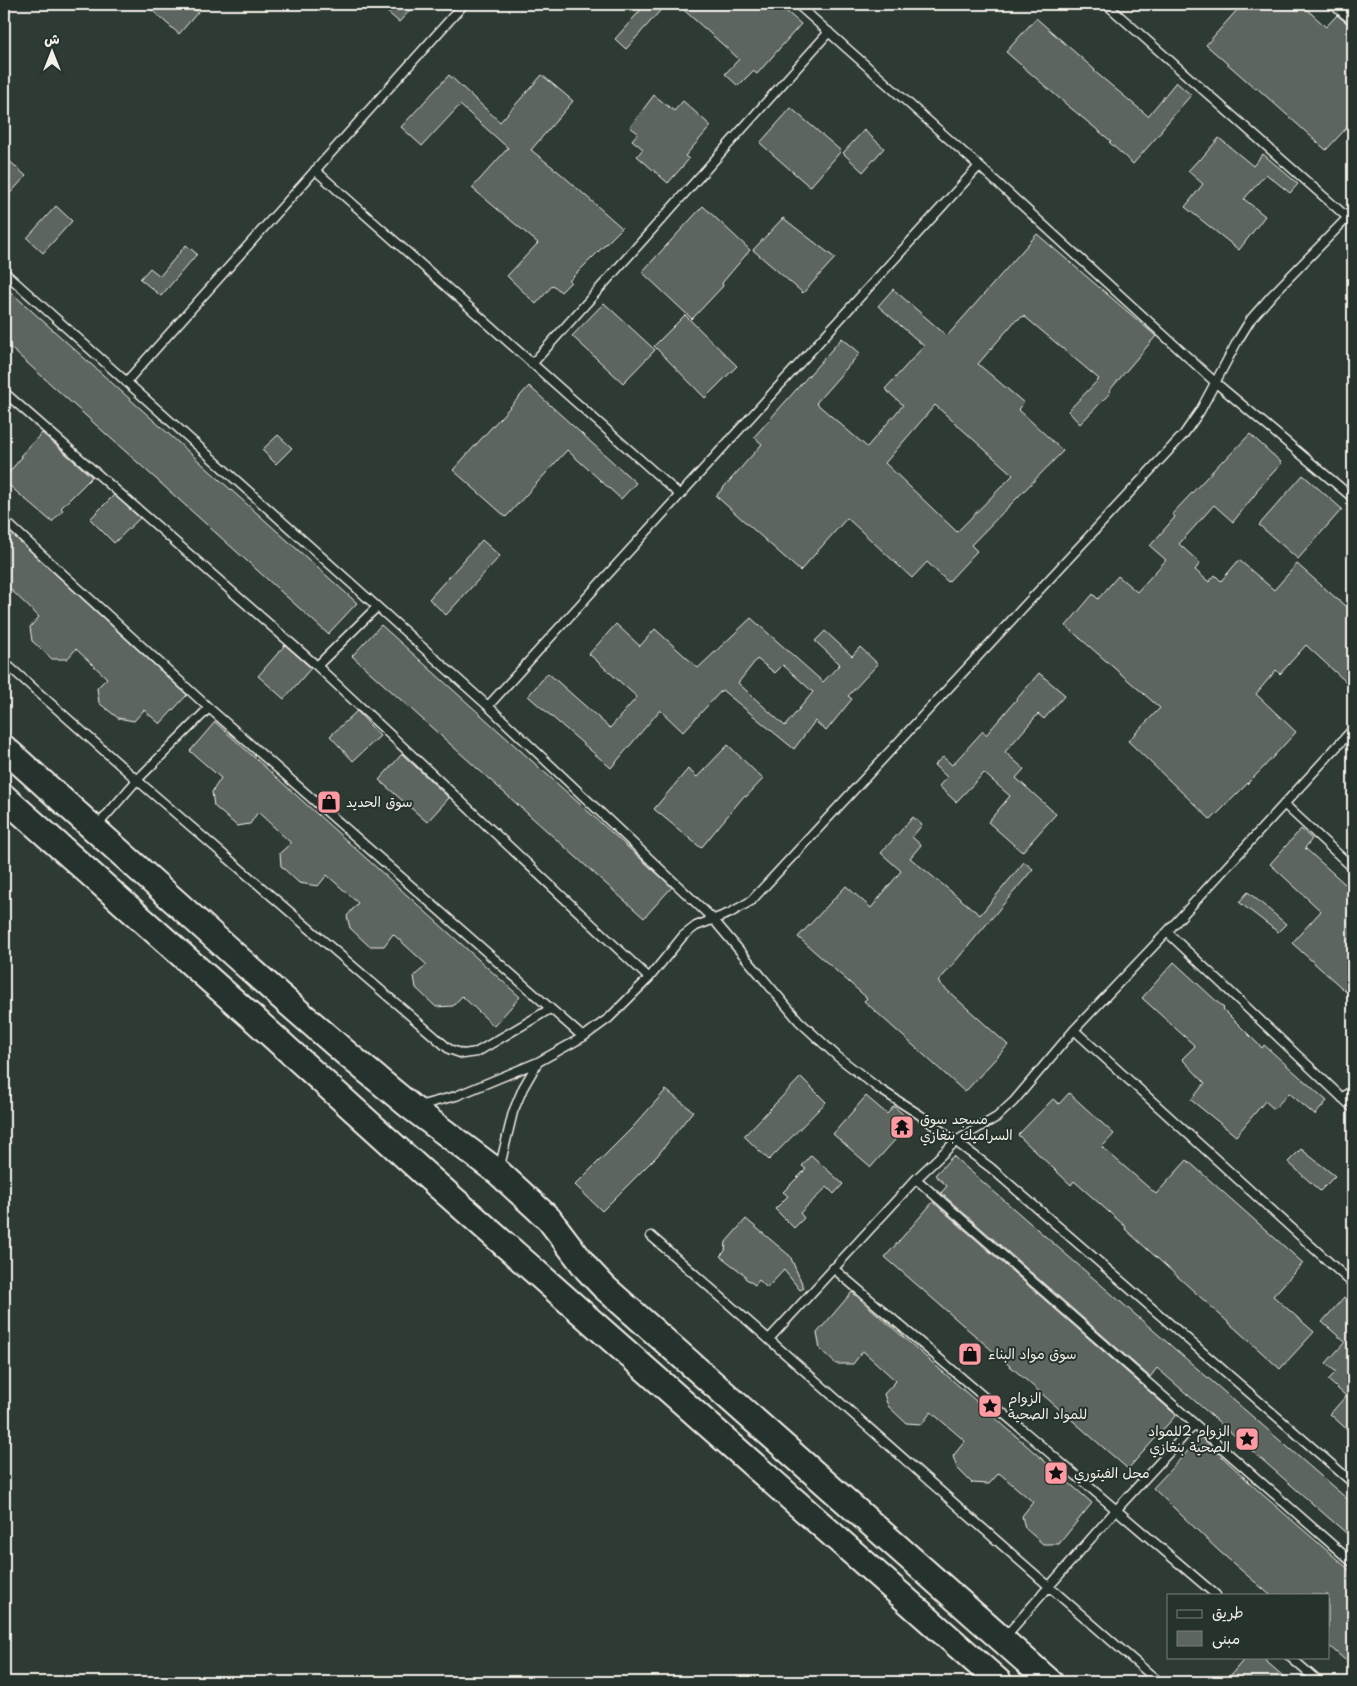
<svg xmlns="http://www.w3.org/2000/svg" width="1357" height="1686" viewBox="0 0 1357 1686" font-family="'Playpen Sans','Playpen Sans Arabic',sans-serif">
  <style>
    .building { fill: #5c655e; stroke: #f4f1e8; fill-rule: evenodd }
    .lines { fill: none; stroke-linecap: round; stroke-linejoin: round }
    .service-casing { stroke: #f4f1e8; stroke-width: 11 }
    .primary-casing { stroke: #f4f1e8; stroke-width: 29 }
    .service { stroke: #26332d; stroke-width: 8 }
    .primary { stroke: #26332d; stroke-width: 25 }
    .labels { text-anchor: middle; stroke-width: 4; stroke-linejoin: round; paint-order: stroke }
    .poi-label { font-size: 14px; fill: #f4f1e8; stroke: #26332d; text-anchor: start }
  </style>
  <rect width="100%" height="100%" fill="#2e3b34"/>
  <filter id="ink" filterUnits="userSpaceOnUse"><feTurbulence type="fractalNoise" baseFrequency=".02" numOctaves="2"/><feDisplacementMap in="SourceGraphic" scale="10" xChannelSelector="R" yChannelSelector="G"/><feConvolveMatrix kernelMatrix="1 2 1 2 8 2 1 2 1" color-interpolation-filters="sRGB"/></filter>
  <g filter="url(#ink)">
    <path class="building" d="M145 4H187L198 12 179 34Z
      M378 4H416L399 22Z
      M646 4H666L626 49 615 39Z
      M677 4H778L801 24 757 74 753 71 738 86 725 74 739 59Z
      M1230 4H1301L1326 27 1337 15 1353 28V121L1326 150 1257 88 1256 89 1206 45 1237 10Z
      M1036 18 1095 70 1094 71 1148 116 1176 82 1191 95 1161 130 1162 131 1133 164 1109 142 1111 141 1067 105 1006 52Z
      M449 75 500 122 542 75 573 101 531 150 560 173 622 228 569 281 571 282 561 292 553 285 536 304 507 276 538 243 472 188 508 148 460 105 422 146 401 127Z
      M654 95 674 111 683 101 711 126 685 156 689 159 668 183 637 156 643 149 632 140 638 133 630 127Z
      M791 108 841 151 810 187 760 143Z
      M864 130 884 148 863 172 843 153Z
      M1219 138 1253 166 1263 154 1298 184 1290 193 1266 174 1244 199 1265 216 1239 250 1185 207 1203 184 1188 171 1199 159 1200 160Z
      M4 156 26 176 4 200Z
      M56 206 72 221 43 253 27 238Z
      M703 206 750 250 722 283 723 286 692 319 642 272Z
      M783 218 835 258 803 293 753 250Z
      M1037 234 1156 336 1109 391 1110 393 1080 424 1068 411 1099 379 1024 316 1015 321 978 364 1024 403 1018 409 1063 451 971 545 977 551 948 582 927 562 912 578 847 518 800 571 716 496 762 444 754 437 842 338 860 353 816 403 867 447 903 405 885 389 924 346 878 306 893 289 947 336ZM935 405 1013 475 957 532 885 463Z
      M186 245 197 254 161 296 140 279 150 268 160 276Z
      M4 286 357 603 328 634 4 342Z
      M604 303 655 350 623 383 572 336Z
      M685 315 737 366 705 398 654 346Z
      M529 386 636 483 621 499 567 450 506 517 453 470Z
      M42 433 92 477 61 508 63 510 52 522 4 481V478L22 457 20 456Z
      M1250 434 1282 463 1256 491 1257 492 1233 522 1214 505 1179 544 1200 563 1195 570 1209 582 1215 575 1221 581 1239 560 1274 590 1297 564 1345 606 1353 596V672L1345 681 1306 645 1280 674 1276 670 1256 694 1296 732 1262 769 1211 820 1128 741 1160 708 1066 626 1093 594 1098 599 1118 576 1137 592 1166 560 1150 546 1175 517 1172 514 1223 460 1224 461Z
      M278 435 292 448 276 464 262 450Z
      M1303 475 1342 509 1298 559 1259 525Z
      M114 495 140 518 114 543 90 519Z
      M4 527 187 695 160 724 144 710 134 721 118 718 99 703 97 688 107 678 76 649 67 659H52L32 641 30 627 39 617 4 583Z
      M482 540 500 556 446 615 429 599Z
      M751 618 823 682 840 664 815 641 825 631 852 656 860 647 878 664 848 696 852 699 826 731 815 721 794 749 722 690 683 732 660 710 611 768 528 696 548 673 610 728 637 697 589 654 616 624 640 646 655 629 698 668ZM757 659 775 673 783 665 813 692 785 726 738 683Z
      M381 625 672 887 644 918 352 656Z
      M285 645 311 668 284 699 258 676Z
      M1039 673 1065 695 1044 719 1038 714 1005 752 1024 769 1016 778 1056 814 1022 852 988 822 1010 796 984 773 956 802 939 786 947 777 934 765 943 757 952 765 983 731 986 735Z
      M357 711 380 736 353 761 330 736Z
      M215 722 520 997 494 1026 462 996 453 1006 436 1007 416 988 414 976 427 965 393 934 384 946H369L350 928 347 916 358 903 327 875 318 886 299 883 281 866 280 853 291 843 258 812 250 824 237 826 214 806 212 792 221 778 190 751Z
      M728 745 763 779 746 797 744 796 701 848 654 809 688 769 697 777Z
      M402 754 449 798 427 822 379 780Z
      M913 817 922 825 912 837 921 845 910 858 980 915 1024 862 1033 869 938 982 1008 1045 965 1092 864 1001 867 998 798 937 846 886 871 908 901 871 881 853Z
      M1301 829 1312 839 1305 848 1345 884 1353 875V998L1292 943 1321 911 1270 864Z
      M1248 892 1286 924 1278 932 1239 902Z
      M1174 962 1224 1008 1223 1009 1262 1048 1264 1045 1327 1101 1315 1115 1289 1093 1274 1109 1265 1101 1236 1136 1191 1100 1205 1083 1182 1059 1195 1046 1142 998Z
      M801 1077 826 1102 769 1160 744 1136Z
      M666 1090 693 1111 657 1156 602 1211 575 1185 631 1129Z
      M1069 1093 1114 1134 1102 1147 1156 1194 1187 1160 1303 1263 1273 1296 1314 1332 1280 1369 1125 1229 1126 1227 1074 1181 1071 1185 1018 1135 1053 1099 1059 1104Z
      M866 1096 887 1114 894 1106 908 1119 900 1128 901 1133 871 1167 833 1134Z
      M1301 1149 1335 1176 1320 1191 1288 1162Z
      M811 1155 843 1184 834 1194 827 1187 800 1213 804 1218 794 1228 775 1209 788 1196 783 1192 806 1169 802 1166Z
      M953 1156 1353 1504V1539L1157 1368 1150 1377 941 1193 947 1186 935 1175Z
      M933 1202 1176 1415 1128 1469 885 1257Z
      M746 1219 790 1256 804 1288 800 1290 784 1270 767 1288 759 1280 755 1285 745 1278V1275L720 1256 725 1251 726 1242Z
      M852 1292 1092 1503 1059 1544H1043L1025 1528 1022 1516 1033 1502 999 1473 989 1484 972 1483 957 1468 953 1456 965 1441 931 1412 922 1424 906 1423 888 1406 884 1394 896 1381 863 1351 853 1364H836L820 1349 817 1333Z
      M1344 1297 1353 1305V1435L1330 1414 1346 1396 1328 1380 1336 1372 1326 1363 1345 1342 1322 1322Z
      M1201 1437 1263 1495 1353 1573V1667L1328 1645V1595H1270L1219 1551 1153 1488Z
      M1246 1657H1261L1290 1682H1225Z"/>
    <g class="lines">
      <g class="service-casing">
        <path id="service" d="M797 4 979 166 1216 383 1353 498
          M1106 4 1348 218
          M1332 4 1353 21
          M315 170 680 495
          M4 272 488 706 713 919 799 1021 838 1057 878 1088 920 1115 991 1168 1353 1483
          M532 364 829 32
          M126 382 464 4
          M4 392 317 666 649 978
          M4 520 209 708 583 1037
          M4 662 137 780 449 1049 463 1054 477 1052 550 1009
          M317 666 377 607
          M488 706 979 166
          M1284 804 1353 868
          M97 826 137 780 209 708
          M1167 932 1353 1108
          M1074 1030 1353 1284
          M1342 1098 1353 1089
          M418 1106 456 1096 538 1062 583 1037 609 1018 649 978 683 936 696 926 730 913 751 901 1184 434 1200 411 1238 340 1251 319 1273 294 1353 212
          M499 1170 513 1112 523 1088 538 1062
          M916 1179 1353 1563
          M651 1236C821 1384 988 1535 1159 1682
          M833 1268 1216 1595
          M769 1339 916 1179 956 1141 997 1117 1014 1101 1074 1030 1167 932 1353 729
          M1004 1638 1116 1510 1195 1424
          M1290 1657 1319 1682"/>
      </g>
      <g class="primary-casing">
        <path id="primary" d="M4 748 278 994 347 1054 411 1107 499 1173 549 1219 587 1269 604 1287 1050 1682
          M4 797 254 1019 426 1175 999 1682"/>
      </g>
      <use href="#service" class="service"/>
      <use href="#primary" class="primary"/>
    </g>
  </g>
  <defs>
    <g id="shop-square" transform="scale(1.25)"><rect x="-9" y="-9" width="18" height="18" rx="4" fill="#ff9aa2" stroke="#26332d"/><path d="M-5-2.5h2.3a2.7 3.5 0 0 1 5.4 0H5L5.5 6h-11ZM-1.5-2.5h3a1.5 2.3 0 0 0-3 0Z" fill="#111"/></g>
    <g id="temple-square" transform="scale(1.25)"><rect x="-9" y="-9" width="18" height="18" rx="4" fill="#ff9aa2" stroke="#26332d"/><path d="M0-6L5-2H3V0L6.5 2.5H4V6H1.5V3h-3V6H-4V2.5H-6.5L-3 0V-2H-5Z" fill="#111"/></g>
    <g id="sight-square" transform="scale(1.25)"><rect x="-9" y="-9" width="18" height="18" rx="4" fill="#ff9aa2" stroke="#26332d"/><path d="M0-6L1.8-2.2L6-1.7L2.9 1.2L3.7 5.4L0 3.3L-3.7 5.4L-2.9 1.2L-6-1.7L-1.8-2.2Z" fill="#111"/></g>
  </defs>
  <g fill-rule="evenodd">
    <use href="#shop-square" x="329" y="802"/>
    <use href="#temple-square" x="902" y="1127"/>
    <use href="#shop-square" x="970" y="1354"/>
    <use href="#sight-square" x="990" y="1406"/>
    <use href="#sight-square" x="1247" y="1439"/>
    <use href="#sight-square" x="1056" y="1473"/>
  </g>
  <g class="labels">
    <g class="poi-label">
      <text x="346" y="807">سوق الحديد</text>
      <text x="920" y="1124">مسجد سوق<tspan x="920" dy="16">السراميك بنغازي</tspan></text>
      <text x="988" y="1359">سوق مواد البناء</text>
      <text x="1008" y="1403">الزوام<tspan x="1008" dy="16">للمواد الصحية</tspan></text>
      <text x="1230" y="1436" text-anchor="end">الزوام 2للمواد<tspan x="1230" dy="16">الصحية بنغازي</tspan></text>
      <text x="1074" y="1478">محل الفيتوري</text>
    </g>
  </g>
  <rect width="1357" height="1686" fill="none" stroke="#26332d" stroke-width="20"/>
  <rect x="10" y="10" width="1337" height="1666" fill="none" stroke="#f4f1e8" stroke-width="2" filter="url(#ink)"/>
  <rect x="1167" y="1594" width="162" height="65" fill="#26332d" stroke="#787f78"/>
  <rect x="1177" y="1610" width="25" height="8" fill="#26332d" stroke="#787f78"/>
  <text x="1212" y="1618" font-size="15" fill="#f4f1e8">طريق</text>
  <rect x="1177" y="1631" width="25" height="15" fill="#5c655e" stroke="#787f78"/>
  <text x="1212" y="1644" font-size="15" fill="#f4f1e8">مبنى</text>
  <g transform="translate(52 52)" stroke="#26332d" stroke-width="4" paint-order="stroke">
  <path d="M0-4L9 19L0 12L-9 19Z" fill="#f4f1e8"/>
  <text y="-8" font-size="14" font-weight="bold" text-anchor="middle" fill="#f4f1e8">ش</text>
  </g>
</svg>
